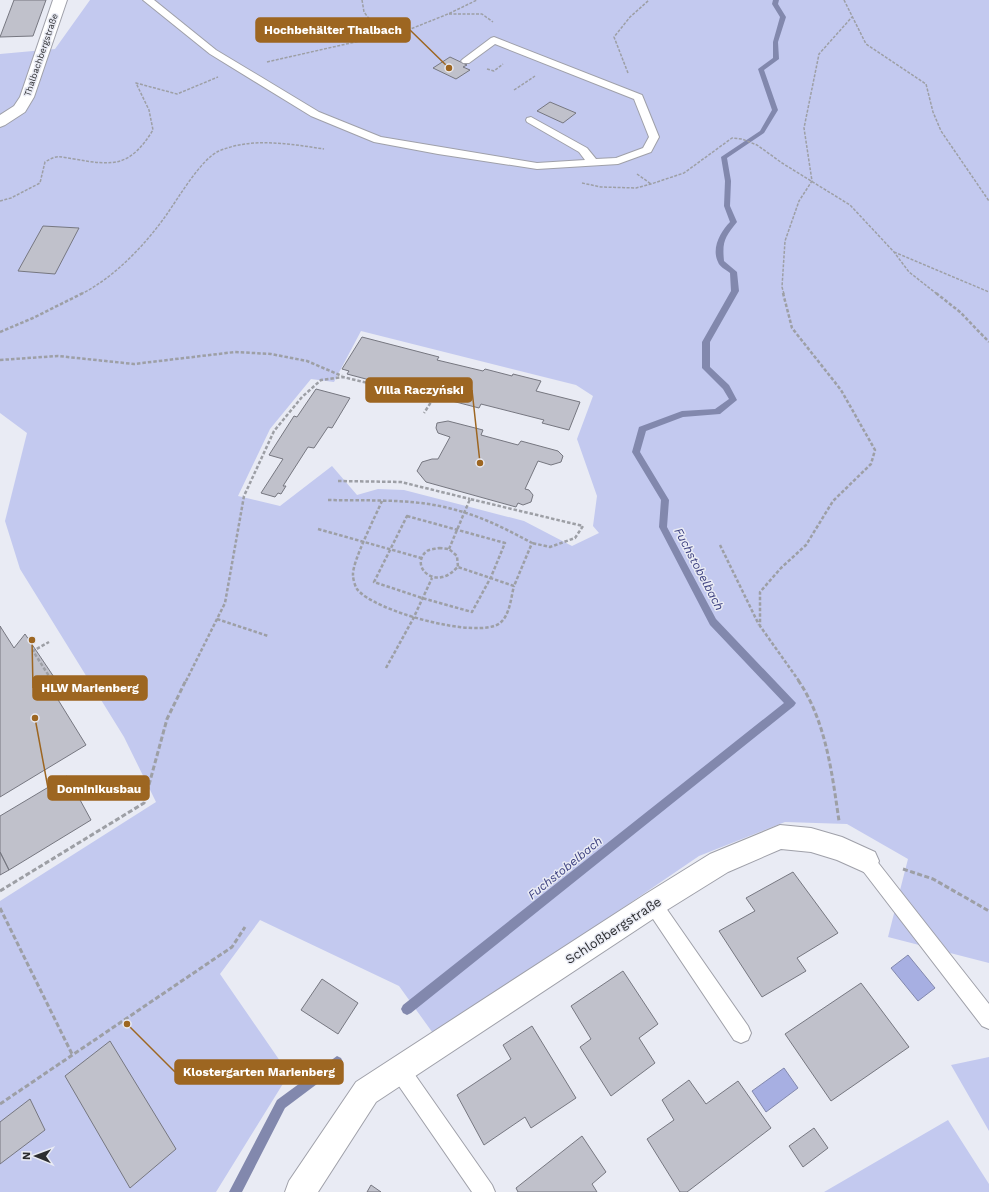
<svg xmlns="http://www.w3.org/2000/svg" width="989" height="1192" viewBox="0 0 989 1192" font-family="'Work Sans',sans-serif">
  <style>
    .green { fill: #c3c9ef; fill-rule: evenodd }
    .water { fill: #a7afe2; stroke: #8288ad }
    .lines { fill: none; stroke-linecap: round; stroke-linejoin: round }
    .stream { fill: #8288ad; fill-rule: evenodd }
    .building { fill: #c0c1cb; stroke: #767780 }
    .service-casing { stroke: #9fa0a9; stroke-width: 2 }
    .minor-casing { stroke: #9fa0a9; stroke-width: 2 }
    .path-far2 { stroke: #9d9fa5; stroke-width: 1.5; stroke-dasharray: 3 1.5; stroke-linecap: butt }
    .path-far1 { stroke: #9d9fa5; stroke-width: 2.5; stroke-dasharray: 3.5 2; stroke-linecap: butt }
    .path { stroke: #9d9fa5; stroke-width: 3; stroke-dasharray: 5 2.5; stroke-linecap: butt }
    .service { fill: #fff; fill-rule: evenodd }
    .minor { fill: #fff; fill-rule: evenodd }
    .labels { text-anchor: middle; stroke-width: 3; stroke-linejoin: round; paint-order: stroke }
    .far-street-label { font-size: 9px; fill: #2c2d30; stroke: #e9ebf4 }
    .water-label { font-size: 12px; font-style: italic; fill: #3d4180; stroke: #e9ebf4 }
    .near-street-label { font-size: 13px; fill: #2c2d30; stroke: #e9ebf4 }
    .leader { fill: none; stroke: #9d6621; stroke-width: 1.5 }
    .callout-dot { fill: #9d6621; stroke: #e9ebf4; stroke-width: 1.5 }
    .callout { fill: #9d6621; stroke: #9d6621; stroke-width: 1.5 }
    .callout-label { font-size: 12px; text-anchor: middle; font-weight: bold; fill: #fff }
  </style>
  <rect width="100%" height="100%" fill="#e9ebf4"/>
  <path class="green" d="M90 0H989V963L888 937 908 859 847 824 785 822 699 856 435 1036 399 986 260 920 220 974 289 1074 216 1192H0V901L156 802 124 737 20 569 5 521 27 433 0 413V54L55 49ZM361 331 576 385 593 396 577 439 597 496 593 526 599 533 572 546 524 521 404 490 378 489 357 495 332 466 280 506 238 496 270 429 311 379 334 382Z
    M989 1057V1131L951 1065Z
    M948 1120 989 1184V1192H824Z"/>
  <path class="water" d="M908 955 935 988 918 1001 891 968Z
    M784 1068 798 1088 766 1112 752 1091Z"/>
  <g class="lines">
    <path class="stream" d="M773 0H779L778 4 786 17 778 42 779 59 764 70 778 110 764 133 727 158 731 181 730 206 737 222C725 237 722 241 724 261L737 272 739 291 710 342V367L729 385 737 400 720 414 683 417 646 431 640 452 669 500 667 527 716 619 796 703 794 706 411 1013 407 1015 403 1013 401 1009 403 1005 784 703 710 625 659 527 661 500 632 452 639 427 682 411 715 409 729 399 723 389 702 368V342L731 291 730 273C726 270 719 266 718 262 711 248 721 231 730 222L724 206 725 181 721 157 760 131 772 110 758 69 773 58V42L780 17 772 4Z
      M337 1056 341 1058 343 1062 341 1066 285 1108 242 1192H229L277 1100Z"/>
  </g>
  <path class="building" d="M14 0H46L33 36 0 37Z
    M450 57 467 65 463 67 470 70 456 79 433 68Z
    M550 102 576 113 563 123 537 111Z
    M43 226 79 228 55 274 18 271Z
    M362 337 439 357 437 360 483 371 485 369 512 376 513 374 541 381 536 391 580 402 569 430 542 423 544 420 481 404 479 408 452 401 454 398 440 395 438 398 347 374 349 371 342 369Z
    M316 389 350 398 332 428 328 427 314 448 308 447 283 486H286L281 494 278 493 275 497 261 493 283 459 269 455 294 416 297 417Z
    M448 421 483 430 481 435 518 445 521 441 558 451 563 456 561 462 551 465 538 461 525 489 529 490 533 495 531 502 523 505 518 503 516 507 426 482 417 471 422 462 432 459H438L450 437 438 433 436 428 437 423Z
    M0 626 14 648 25 634 62 689 52 690 86 745 0 797Z
    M67 776 91 820 9 870 0 852V816Z
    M0 852 9 870 0 875Z
    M793 872 838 933 797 958 806 971 762 997 719 931 755 911 746 898Z
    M623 971 658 1024 639 1038 655 1063 611 1096 580 1047 591 1039 571 1006Z
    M322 979 358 1003 338 1034 301 1010Z
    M861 983 909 1047 831 1101 785 1034Z
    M532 1026 576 1098 531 1128 525 1117 484 1145 457 1095 511 1059 503 1045Z
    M110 1041 176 1149 130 1188 65 1076Z
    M689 1080 706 1104 738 1081 771 1128 687 1192H680L647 1139 674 1120 662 1100Z
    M30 1099 45 1130 0 1164V1122Z
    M814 1128 828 1148 803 1167 789 1146Z
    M582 1136 606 1172 592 1184 597 1192H518L516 1188Z
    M371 1185 381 1192H367Z"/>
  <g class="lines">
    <g class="service-casing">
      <path id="service" d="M143 0H154L216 50 319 112 381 137 537 163 585 160 579 152 527 122 526 120 527 118 531 117 587 148 596 159 616 158 643 148 649 137 634 99 495 44 469 63H463L461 61 463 59 491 38 494 37 642 95 659 137 651 152 618 164 537 169 438 154 374 142 311 116 210 54Z
        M866 853 872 855 989 1004V1029L982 1026 860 867 857 861 860 855Z
        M653 895 659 898 748 1026 751 1033 748 1040 741 1043 734 1040 647 910 644 904 647 898Z
        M399 1059 406 1062 492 1185 495 1192H472L392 1076 389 1069 392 1062Z"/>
    </g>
    <g class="minor-casing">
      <path id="minor" d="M53 0H67L34 97 25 112 5 125 0 127V115L14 106 20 97Z
        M780 825 811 828 842 837 875 852 879 861 875 870 866 873 837 860 811 852 781 849 728 872 662 913 376 1102 318 1192H285L289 1181 356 1082 644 895 710 854Z"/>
    </g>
    <path class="path-far2" d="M362 0 364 12 382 36
      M844 0 866 44 926 84 933 112 941 131 989 201
      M449 14H482L493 22
      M267 62 408 30 448 14 477 0
      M487 69 494 71 503 64
      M628 73 614 37 630 17 649 0
      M514 90 535 76
      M637 174 651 184
      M582 183 601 187 636 188 651 184 684 173 732 138 742 139 757 145 782 163 850 205 894 252 909 272 937 294
      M0 201 11 198 40 183 45 162C58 154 60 157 74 159 114 166 130 167 153 130L149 110 136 83 177 94 218 77
      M894 252 989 292
      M81 294C114 278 146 244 167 214 179 197 201 159 219 151 252 137 290 144 324 149
      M784 294 782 287 785 241 799 201 812 181 804 128 819 54 852 17"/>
    <path class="path-far1" d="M783 293 792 328 841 390 875 450 871 464 833 501 806 545 781 568 760 592V626L799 681
      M936 293 960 312 989 342
      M0 332 33 318 83 293
      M0 360 58 356 134 364 235 352 271 354 307 361 342 376
      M338 481 401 482 470 499
      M328 500C370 501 415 498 456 510 483 517 508 530 532 543L514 586 458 567
      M382 501C376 515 352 562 353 575 353 579 355 586 357 589 373 611 478 640 500 623 510 615 511 597 514 586
      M407 516 505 543 491 577 472 612 422 598 374 582Z
      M318 529 421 558
      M720 545 759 625
      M439 548 449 549 457 556 458 567C453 571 449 576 442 577 427 581 412 563 427 551 430 549 435 549 439 548Z
      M449 549 470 499 583 526 575 538 550 547 532 543
      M217 619 268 636
      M386 668 413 619 432 578
      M45 678 49 676 33 651 49 642
      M186 681 225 603 244 496 274 431 302 397 321 380 343 377 433 399 424 413"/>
    <path class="path" d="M798 680C826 721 832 773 839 821
      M903 869 933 879 989 911
      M0 891 144 803 167 719 186 680
      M0 908 72 1054
      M0 1104 232 947 245 927"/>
    <use href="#service" class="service"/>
    <use href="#minor" class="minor"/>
  </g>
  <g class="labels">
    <g class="far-street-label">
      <text transform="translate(41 55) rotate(-71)" y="3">Thalbachbergstraße</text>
    </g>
    <g class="water-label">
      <text transform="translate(699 569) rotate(62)" y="4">Fuchstobelbach</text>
      <text transform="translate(565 868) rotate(-39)" y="4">Fuchstobelbach</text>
    </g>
    <g class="near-street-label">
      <text transform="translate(613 930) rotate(-33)" y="5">Schloßbergstraße</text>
    </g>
  </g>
  <path class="leader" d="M449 68L410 30M480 463L472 390M32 640L33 688M35 718L48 788M127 1024L175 1072"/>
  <g class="callout-dot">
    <circle cx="449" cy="68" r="4"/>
    <circle cx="480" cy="463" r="4"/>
    <circle cx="32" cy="640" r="4"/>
    <circle cx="35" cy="718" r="4"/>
    <circle cx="127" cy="1024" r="4"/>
  </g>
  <g class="callout">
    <rect x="256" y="18" width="154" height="24" rx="4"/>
    <rect x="366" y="378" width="106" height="24" rx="4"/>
    <rect x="33" y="676" width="114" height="24" rx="4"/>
    <rect x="48" y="776" width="101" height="24" rx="4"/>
    <rect x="175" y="1060" width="168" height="24" rx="4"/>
  </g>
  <g class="callout-label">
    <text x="333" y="34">Hochbehälter Thalbach</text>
    <text x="419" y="394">Villa Raczyński</text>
    <text x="90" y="692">HLW Marienberg</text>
    <text x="99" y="793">Dominikusbau</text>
    <text x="259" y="1076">Klostergarten Marienberg</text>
  </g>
  <g transform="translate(36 1156) rotate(271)" stroke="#e9ebf4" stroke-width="3" paint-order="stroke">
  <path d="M0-3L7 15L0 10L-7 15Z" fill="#2c2d30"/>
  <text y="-6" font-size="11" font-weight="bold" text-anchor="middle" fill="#2c2d30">N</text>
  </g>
</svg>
